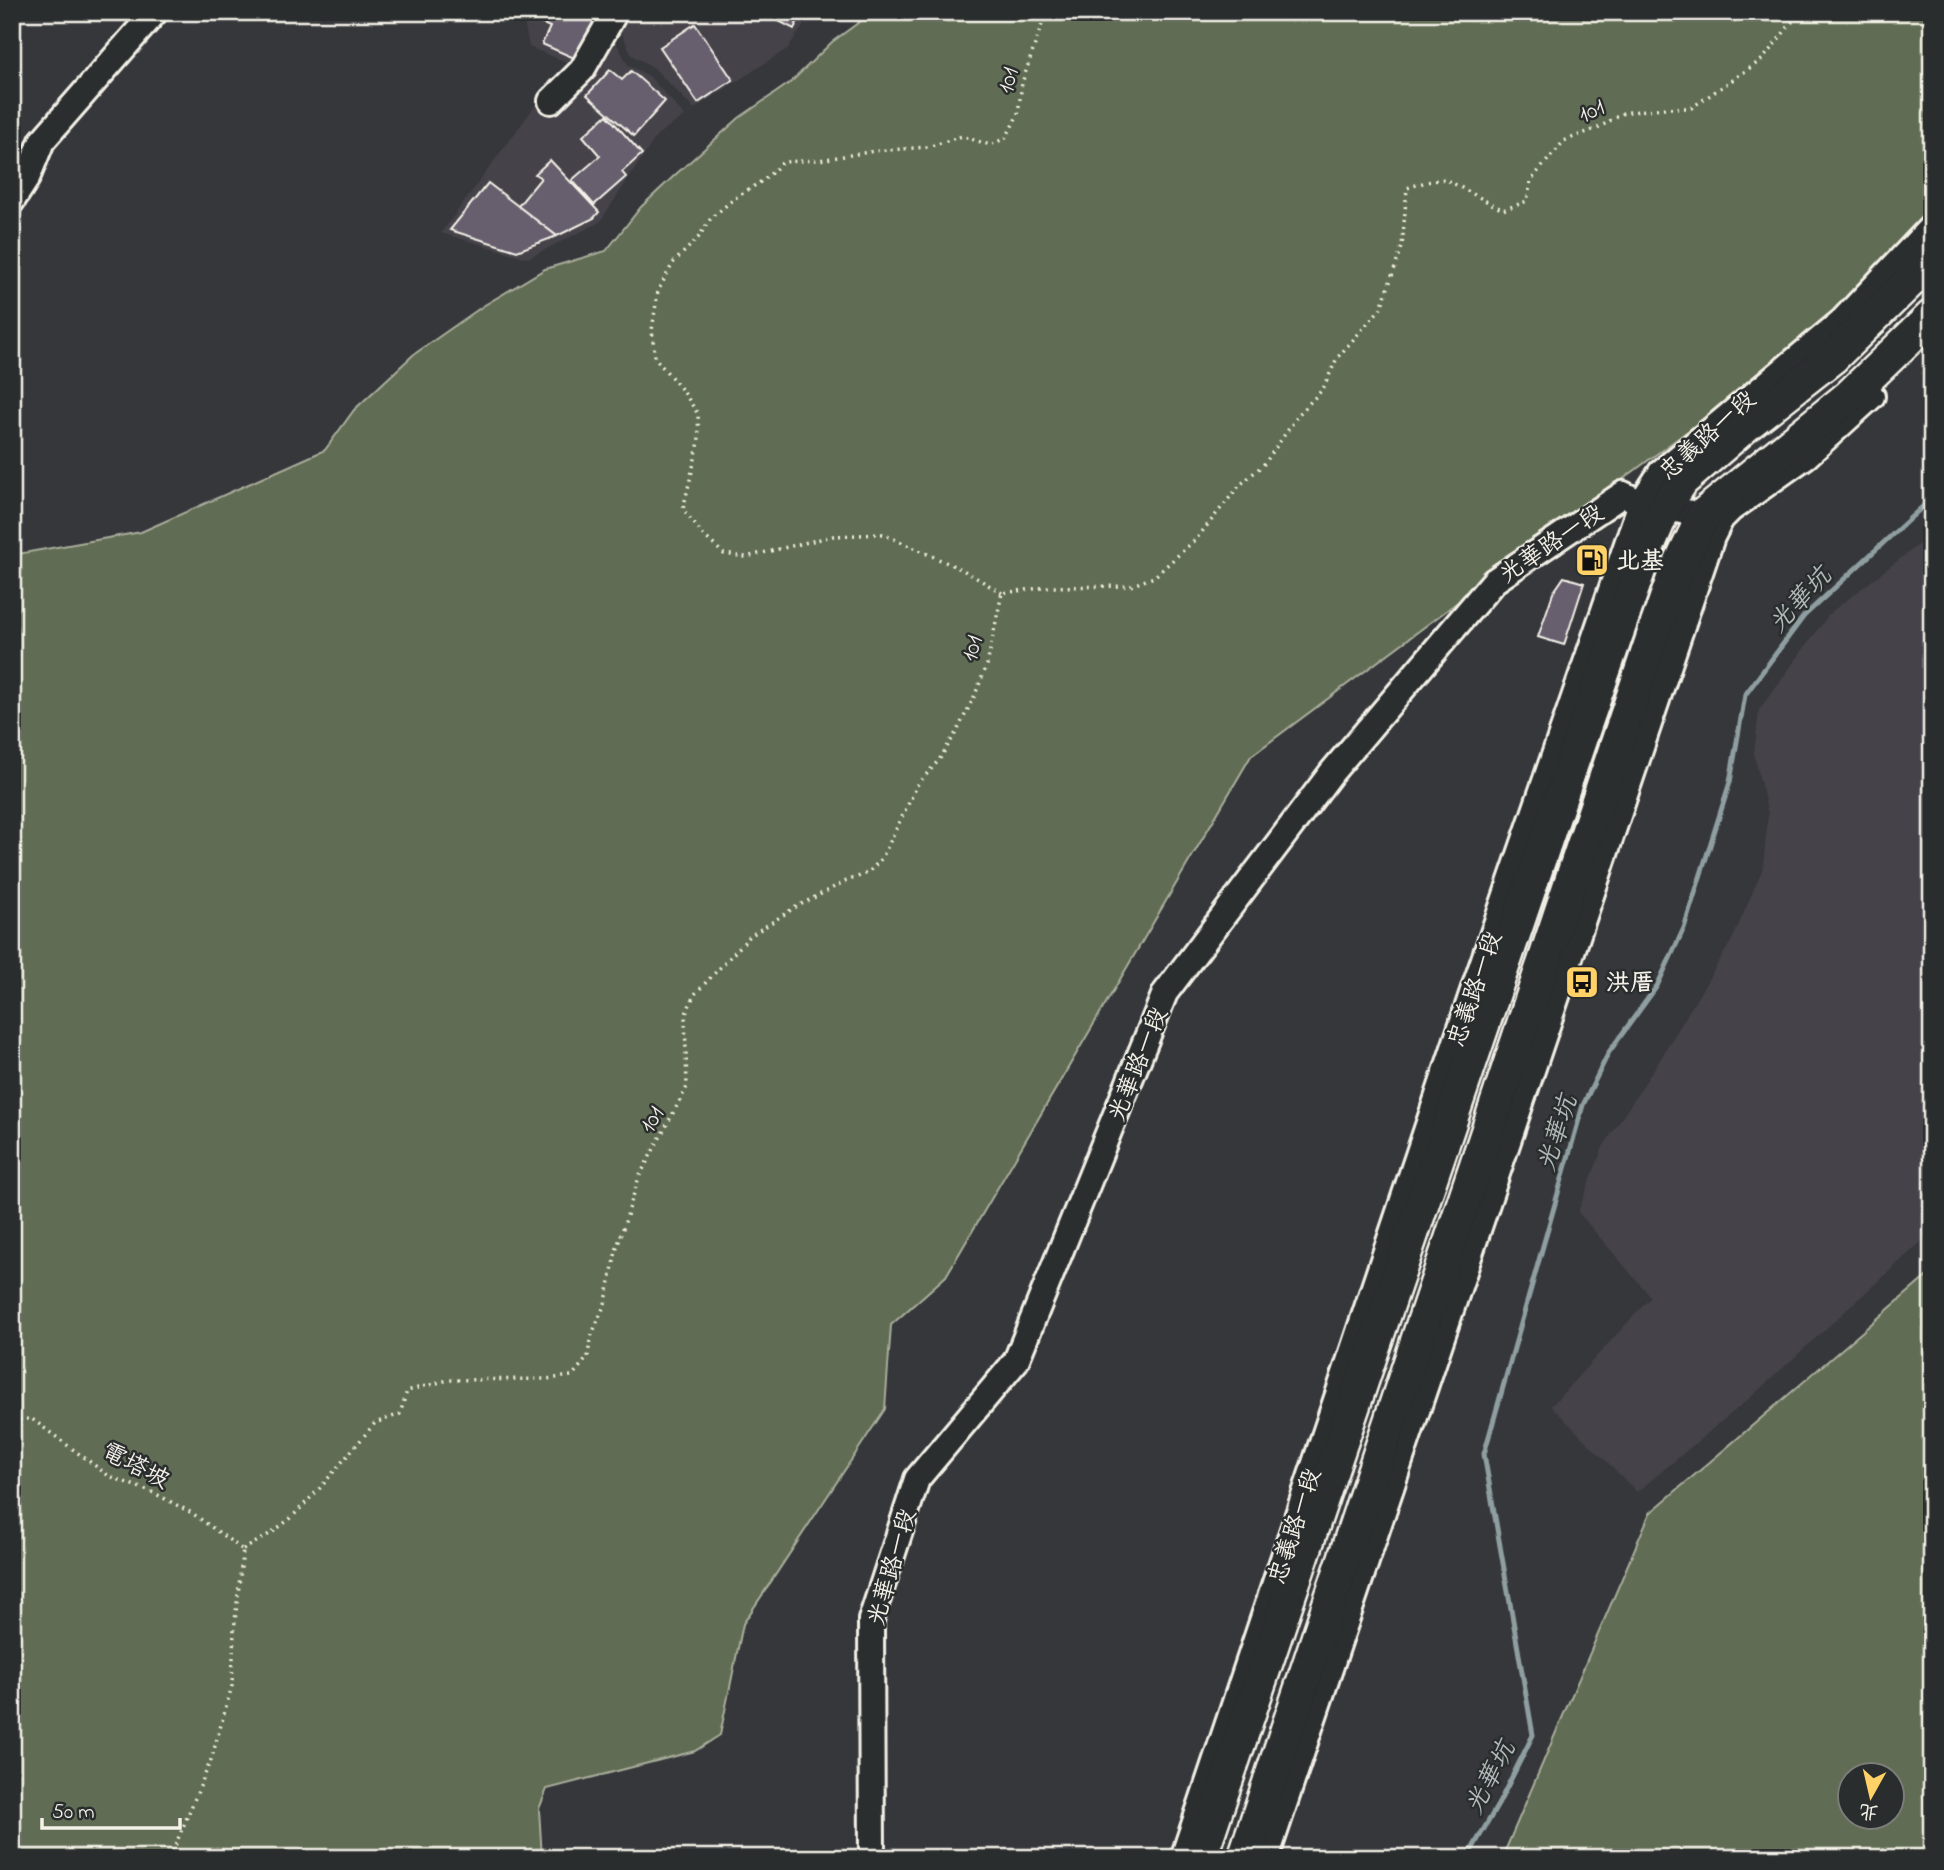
<svg xmlns="http://www.w3.org/2000/svg" width="1944" height="1870" viewBox="0 0 1944 1870" font-family="'Indie Flower','LXGW WenKai TC',sans-serif">
  <style>
    .built { fill: #45434a }
    .green { fill: #616c52; stroke: #aaae9d; stroke-width: 2; fill-rule: evenodd }
    .lines { fill: none; stroke-linecap: round; stroke-linejoin: round }
    .stream { stroke: #8f9fa1; stroke-width: 5 }
    .building { fill: #675e6e; stroke: #f4f1e8; stroke-width: 2 }
    .minor-casing { stroke: #f4f1e8; stroke-width: 30 }
    .major-casing { stroke: #f4f1e8; stroke-width: 37 }
    .path { stroke: #f4f1e8; stroke-width: 3.5; stroke-dasharray: 2 5; stroke-linecap: butt }
    .minor { stroke: #2a2d2e; stroke-width: 24 }
    .major { stroke: #2a2d2e; stroke-width: 32 }
    .labels { text-anchor: middle; stroke-width: 5; stroke-linejoin: round; paint-order: stroke }
    .street-label { font-size: 24px; fill: #f4f1e8; stroke: #2a2d2e }
    .poi-label { font-size: 24px; font-weight: bold; fill: #f4f1e8; stroke: #2a2d2e; text-anchor: start }
    .water-label { font-size: 26px; font-style: italic; fill: #b1bab8; stroke: #2a2d2e }
  </style>
  <rect width="100%" height="100%" fill="#36373b"/>
  <filter id="ink" filterUnits="userSpaceOnUse"><feTurbulence type="fractalNoise" baseFrequency=".0143" numOctaves="2"/><feDisplacementMap in="SourceGraphic" scale="14" xChannelSelector="R" yChannelSelector="G"/><feConvolveMatrix kernelMatrix="1 2 1 2 8 2 1 2 1" color-interpolation-filters="sRGB"/></filter>
  <g filter="url(#ink)">
    <path class="built" d="M526 12H604L579 67 529 47 523 17Z
      M621 12H817L811 15 787 49 694 109 654 68 632 55 616 22Z
      M614 38 628 65 649 76 685 116 658 134 600 222 528 258 441 233 560 72 585 82Z
      M1932 534V1232L1751 1397 1637 1492 1551 1406 1651 1297 1578 1212 1603 1147 1659 1061 1732 940 1763 868 1768 814 1754 754 1759 710 1830 613Z"/>
    <path class="green" d="M873 12H1932V209L1830 315 1736 395 1251 756 946 1276 891 1325 885 1409 743 1624 720 1735 695 1751 547 1789 539 1809 542 1858H12V555L141 532 325 450 354 410 413 355 483 306 545 269 606 251 641 207 675 175 739 118 791 82 832 42Z
      M1932 1272V1858H1502L1650 1513ZM1850 1776H1892V1818H1850Z"/>
    <g class="lines">
      <path class="stream" d="M1467 1858 1499 1803 1533 1735 1484 1454 1583 1105 1609 1052 1657 986 1684 928 1730 782 1745 695 1804 616 1932 498"/>
    </g>
    <path class="building" d="M532 12H602L581 61 542 44 550 27 529 18Z
      M768 12H802L794 29 767 15Z
      M695 24 733 80 698 103 660 47Z
      M610 70 622 80 631 71 665 101 634 136 587 95Z
      M607 115 642 154 622 172 626 177 594 205 572 180 600 156 583 136Z
      M550 160 599 212 594 218 557 236 518 206 541 178 535 174Z
      M488 183 518 206 557 236 517 251 450 230Z
      M1564 577 1584 583 1564 645 1538 637 1553 593Z"/>
    <g class="lines">
      <g class="minor-casing">
        <path id="minor" d="M551 101 582 70 615 12
          M12 201 27 178 42 141 155 12
          M872 1858 871 1620 917 1479 1016 1361 1165 993 1332 772 1494 581 1623 494 1641 503 1721 519
          M1183 1858 1471 997 1641 503 1661 472 1842 321 1932 226
          M1266 1858 1712 537 1721 519 1731 509 1806 456 1872 396"/>
      </g>
      <g class="major-casing">
        <path id="major" d="M1200 1858 1585 725 1644 556 1665 507 1682 481 1749 423 1832 358 1932 260
          M1244 1858 1655 630 1673 579 1704 514 1848 397 1932 316"/>
      </g>
      <path class="path" d="M1002 593 963 570 883 534 833 536 746 557 724 554 703 535 683 509 699 442 698 414 683 391 655 358 652 330 658 291 673 263 698 238 711 218 735 198 765 179 783 162 819 160 875 151 928 147 962 136 990 145 1006 138 1018 114 1022 83 1043 21 1069 12
        M12 1420 32 1419 109 1476 154 1493 192 1513 243 1550
        M243 1550 273 1532 291 1518 320 1488 375 1423 400 1414 407 1391 448 1380 546 1379 572 1376 588 1357 590 1339 606 1301 616 1251 639 1177 687 1087 685 1016 694 995 750 936 794 908 844 882 868 873 882 858 918 784 939 760 957 731 974 697 987 665 1002 593 1048 587 1130 586 1154 577 1197 538 1239 486 1265 463 1299 414 1323 389 1337 358 1381 308 1402 247 1407 188 1426 182 1445 179 1503 210 1527 201 1531 180 1564 141 1598 128 1623 113 1663 108H1691L1763 59 1800 12
        M170 1858 211 1760 232 1686 234 1630 243 1550"/>
      <use href="#minor" class="minor"/>
      <use href="#major" class="major"/>
    </g>
  </g>
  <defs>
    <g id="fuel-square" transform="scale(1.75)"><rect x="-9" y="-9" width="18" height="18" rx="4" fill="#ffd166" stroke="#2a2d2e"/><path d="M-5.5-6h7V0h2V4h1.3V-2.5L3-4.5l.8-.8L6-3V5H2.5V1h-1V6h-7ZM-4.2-4.7v3.2H.2V-4.7Z" fill="#111"/></g>
    <g id="bus-square" transform="scale(1.75)"><rect x="-9" y="-9" width="18" height="18" rx="4" fill="#ffd166" stroke="#2a2d2e"/><path d="M-5-6H5V4H4V6H2V4H-2V6H-4V4H-5ZM-3.5-4V0h7V-4ZM-3.5 1.2v1.5H-2V1.2ZM2 1.2v1.5H3.5V1.2Z" fill="#111"/></g>
  </defs>
  <g fill-rule="evenodd">
    <use href="#fuel-square" x="1592" y="560"/>
    <use href="#bus-square" x="1582" y="982"/>
  </g>
  <g class="labels">
    <g class="street-label">
      <text transform="translate(1007 80) rotate(-77)" y="8">101</text>
      <text transform="translate(1591 110) rotate(-26)" y="8">101</text>
      <text transform="translate(1707 435) rotate(-42)" y="8">忠義路一段</text>
      <text transform="translate(1551 543) rotate(-34)" y="8">光華路一段</text>
      <text transform="translate(971 648) rotate(-76)" y="8">101</text>
      <text transform="translate(1474 989) rotate(-71)" y="8">忠義路一段</text>
      <text transform="translate(1137 1064) rotate(-68)" y="8">光華路一段</text>
      <text transform="translate(651 1119) rotate(-60)" y="8">101</text>
      <text transform="translate(136 1465) rotate(27)" y="8">電塔坡</text>
      <text transform="translate(1294 1526) rotate(-72)" y="8">忠義路一段</text>
      <text transform="translate(891 1567) rotate(-74)" y="8">光華路一段</text>
    </g>
    <g class="poi-label">
      <text x="1616" y="568">北基</text>
      <text x="1606" y="990">洪厝</text>
    </g>
    <g class="water-label">
      <text transform="translate(1799 599) rotate(-47)" y="9">光華坑</text>
      <text transform="translate(1556 1133) rotate(-72)" y="9">光華坑</text>
      <text transform="translate(1489 1777) rotate(-62)" y="9">光華坑</text>
    </g>
  </g>
  <rect width="1944" height="1870" fill="none" stroke="#2a2d2e" stroke-width="42"/>
  <rect x="21" y="21" width="1902" height="1828" fill="none" stroke="#f4f1e8" stroke-width="2.5" filter="url(#ink)"/>
  <g transform="translate(1871 1796) rotate(188)"><circle r="33" fill="#2a2d2e" stroke="#7b7b78" stroke-width="2"/>
  <path d="M0-5L12 26L0 18L-12 26Z" fill="#ffd166"/>
  <text y="-10" font-size="19" font-weight="bold" text-anchor="middle" fill="#f4f1e8">北</text>
  </g>
  <path d="M42 1818v10h138v-10" fill="none" stroke="#f4f1e8" stroke-width="3.5"/>
  <text x="52" y="1818" font-size="21" fill="#f4f1e8" stroke="#2a2d2e" stroke-width="5" paint-order="stroke">50 m</text>
</svg>
